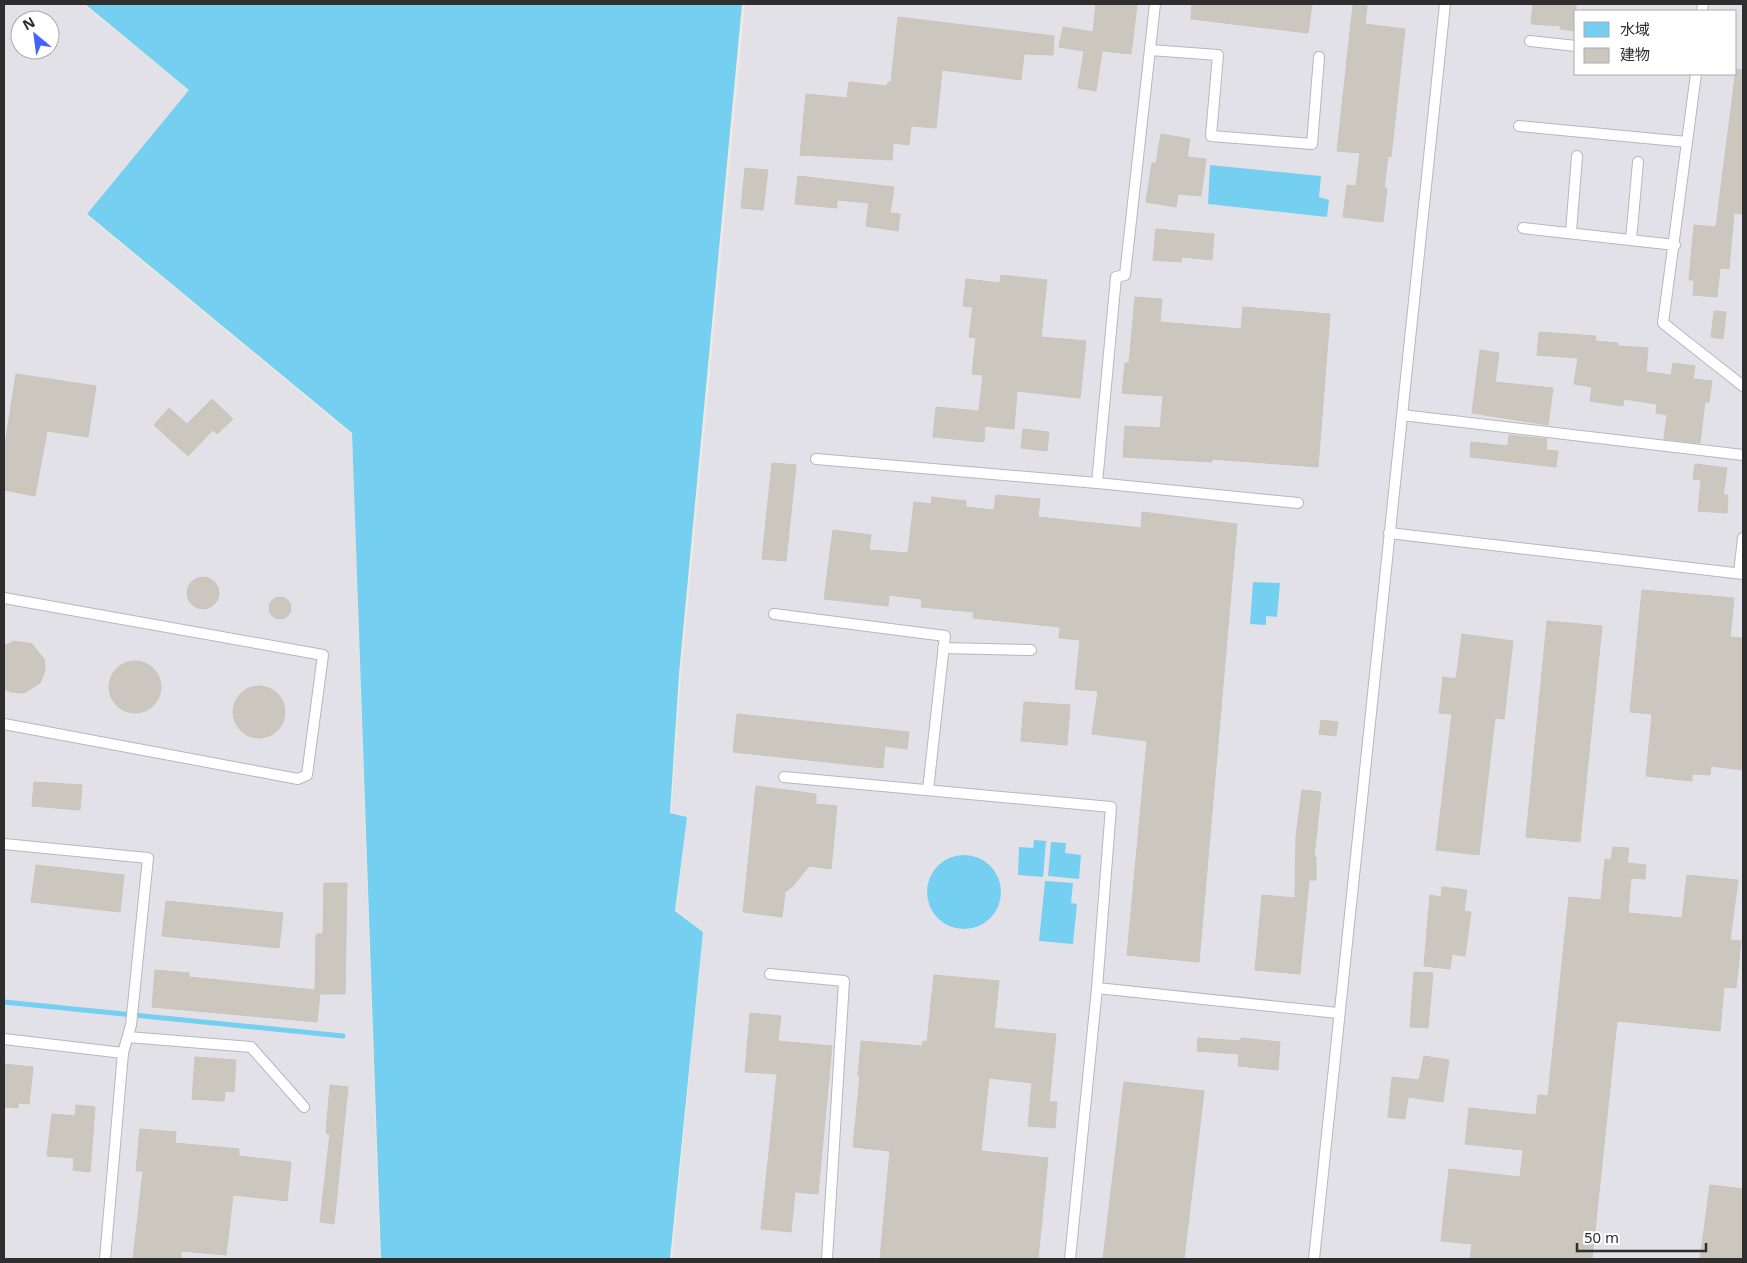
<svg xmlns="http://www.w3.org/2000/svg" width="1747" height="1263" viewBox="0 0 1747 1263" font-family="'Noto Sans','Noto Sans JP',sans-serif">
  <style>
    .industrial { fill: #e3e1e8; fill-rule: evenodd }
    .water { fill: #75cff0 }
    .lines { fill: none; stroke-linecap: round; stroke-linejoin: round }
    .stream { stroke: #75cff0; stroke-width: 5 }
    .building { fill: #cbc7bf; stroke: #cbc5ba }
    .lane-casing { stroke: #b4b7c1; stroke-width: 12 }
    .lane { stroke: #fff; stroke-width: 10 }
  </style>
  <rect width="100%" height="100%" fill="#efe9e1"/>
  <path class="industrial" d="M4 4H82L189 90 86 215 352 435 380 1259H4ZM20 20H50V50H20Z
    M745 4H1743V1259H672L703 931 676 911 687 816 671 813 681 675ZM1576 11H1736V74H1576Z"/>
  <path class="water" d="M85 4H742L679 674 670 813 687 817 675 911 703 932 670 1259H381L352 433 87 214 189 90Z
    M1210 165 1321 176 1319 197 1329 200 1327 217 1208 204Z
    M1253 582 1280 583 1277 617 1266 616V625L1250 624Z
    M1034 840 1046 841 1043 877 1018 875 1019 847 1033 848Z
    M1051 842 1066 843 1065 853 1081 855 1079 879 1048 876Z
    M927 892a37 37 0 1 1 74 0a37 37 0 1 1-74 0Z
    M1045 881 1073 883 1071 903 1077 904 1073 944 1039 941Z"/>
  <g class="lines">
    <path class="stream" d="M4 1002 343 1036"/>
  </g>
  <path class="building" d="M1096 4H1137L1131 54 1102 51 1096 91 1078 88 1084 51 1059 47 1063 27 1093 32Z
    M1192 4H1312L1308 33 1191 19Z
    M1533 4H1576V31L1560 29 1561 26 1531 24Z
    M1353 5 1367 6 1365 24 1405 29 1391 157 1388 156 1384 188H1387L1383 222 1343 217 1347 185 1356 186 1360 153 1337 151Z
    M898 17 1054 36 1053 55 1024 54 1021 80 942 70 936 128 911 126 909 145 893 143 892 160 800 155 806 94 847 98 849 82 887 86 888 82H891Z
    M1736 69 1743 70V214L1734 213 1729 269 1720 268 1717 297 1693 295 1694 280H1689L1694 225 1716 227Z
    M1161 134 1190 139 1187 157 1206 159 1201 196 1178 194 1176 207 1146 202 1152 163H1156Z
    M745 168 768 170 763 210 741 208Z
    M798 176 894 187 890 213 900 214 898 231 866 226 869 203 837 200V208L795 204Z
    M1156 229 1214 234 1212 260 1182 257 1181 262 1153 260Z
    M1001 275 1047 280 1041 337 1086 341 1080 398 1017 391 1014 429 985 426 984 442 933 437 936 407 979 411 983 375 972 374 976 338 969 337 973 307 963 306 966 279 1000 283Z
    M1135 297 1162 299 1160 322 1241 329 1243 307 1330 314 1318 467 1212 459V462L1123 457 1125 426 1160 428 1163 396 1122 393 1125 363H1129Z
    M1714 311 1726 312 1723 339 1711 337Z
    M1539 332 1596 336 1595 341 1618 343V346L1648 348 1646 372 1671 375 1673 363 1695 366 1693 379 1712 381 1709 402H1705L1700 443 1664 439 1667 415 1656 413 1657 404 1624 399 1623 406 1590 401 1592 387 1574 384 1578 358 1537 355Z
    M1480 350 1499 353 1495 382 1553 388 1548 425 1472 413Z
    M16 374 96 386 88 437 47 431 35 496 4 490V451Z
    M212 399 233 419 217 434 213 430 188 456 154 425 169 408 187 424Z
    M1023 429 1049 432 1047 451 1021 448Z
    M1509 435 1547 439 1546 450 1558 451 1556 467 1470 457 1471 442 1508 446Z
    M772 463 796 465 786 561 762 559Z
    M1695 464 1727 468 1723 495H1728L1727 513 1698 511 1701 480 1693 479Z
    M996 495 1040 499 1038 517 1141 528 1142 512 1237 524 1199 962 1127 955 1147 741 1092 734 1098 691 1075 689 1080 640 1059 638 1060 627 973 618 974 612 921 607 922 599 889 595 888 606 824 599 833 530 871 535 869 550 908 553 914 502 931 504 932 497 966 501V507L994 510Z
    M187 593a16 16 0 1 1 32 0a16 16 0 1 1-32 0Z
    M1642 590 1734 598 1730 637 1743 638V770L1711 766 1710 775 1692 774V781L1646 776 1652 714 1630 712Z
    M269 608a11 11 0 1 1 22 0a11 11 0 1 1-22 0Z
    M1547 621 1602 626 1580 842 1526 837Z
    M1462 634 1513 641 1504 719 1495 718 1479 855 1436 850 1452 714 1439 713 1443 677 1456 679Z
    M14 641 32 644 44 659 45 671 40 683 24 693 11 692 4 689V646Z
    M109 687a26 26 0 1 1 52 0a26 26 0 1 1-52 0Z
    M233 712a26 26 0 1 1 52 0a26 26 0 1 1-52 0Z
    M1024 702 1070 705 1067 745 1021 741Z
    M737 714 909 732 907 749 885 746 883 768 733 752Z
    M1321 720 1338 722 1336 736 1319 734Z
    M34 782 82 785 80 810 32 806Z
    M756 786 816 794V804L837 806 831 869 809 866 793 886 785 892 782 917 743 912Z
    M1302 790 1321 792 1314 857H1316V880H1309L1300 974 1255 970 1262 895 1295 898 1296 836Z
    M1613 847 1629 848 1627 863 1646 865 1645 879 1631 878 1628 913 1682 918 1687 875 1738 880 1730 940 1741 941 1736 988 1724 987 1720 1031 1617 1021 1592 1259H1470L1472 1244 1441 1241 1449 1169 1520 1177 1523 1150 1465 1144 1469 1108 1536 1115 1538 1095 1548 1096 1569 897 1601 900 1605 859 1611 860Z
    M36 865 124 875 120 912 31 902Z
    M324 883H347L345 994H320L317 1022 152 1007 155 970 189 973V977L315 990 316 934H323Z
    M1442 887 1467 890 1464 911 1471 912 1465 956 1452 954 1450 969 1424 966 1430 895 1441 897Z
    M166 901 283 913 279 948 162 936Z
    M1414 972 1433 973 1428 1028 1410 1027Z
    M934 975 999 981 994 1028 1056 1034 1049 1102H1057L1055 1128 1028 1126 1032 1083 989 1078 981 1151 1048 1158 1038 1259H880L890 1151 853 1147 860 1076H858L861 1041 922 1046 923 1041 927 1042Z
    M750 1013 781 1016 778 1041 832 1046 818 1194 795 1192 791 1232 761 1229 777 1074 745 1072Z
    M1198 1038 1241 1041V1038L1280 1042 1278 1070 1238 1066 1239 1054 1197 1051Z
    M1424 1056 1449 1060 1443 1102 1408 1097 1405 1119 1388 1117 1392 1077 1419 1080Z
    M195 1057 236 1060 234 1092 225 1091 224 1101 192 1099Z
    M4 1064 33 1067 29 1104 18 1103V1108L4 1107Z
    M1124 1082 1204 1091 1184 1259H1103Z
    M330 1085 348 1087 334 1224 320 1222 330 1134 326 1133Z
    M76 1105 95 1107 90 1172 73 1170 74 1158 47 1156 52 1114 75 1116Z
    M140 1129 176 1132 175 1143 239 1149V1156L291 1162 287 1201 233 1195 226 1255 181 1251V1259H133L143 1171H136Z
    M1710 1185 1743 1189V1259H1700Z"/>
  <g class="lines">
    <g class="lane-casing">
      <path id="lane" d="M1702 11 1703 4
        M1530 41 1576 46
        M1150 50 1218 55 1211 136 1312 144 1319 57
        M1696 74 1663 323 1743 386
        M1519 126 1687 142
        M1523 228 1675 245
        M1571 232 1577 156
        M1631 240 1638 162
        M1402 415 1743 455
        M816 459 1097 483 1298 503
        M1097 483 1116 277 1125 275 1155 4
        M1389 533 1743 574
        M1739 573 1743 538
        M4 598 323 655 307 775 298 779 4 724
        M774 614 945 636 928 790
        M943 648 1031 650
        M784 777 1111 807 1097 988
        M4 844 148 858 131 1025 123 1053 105 1259
        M770 974 844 981 827 1259
        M128 1037 251 1047 304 1107
        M4 1039 123 1053
        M1070 1259 1097 988 1338 1013
        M1314 1259 1445 4"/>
    </g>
    <use href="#lane" class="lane"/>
  </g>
  <rect width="1747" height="1263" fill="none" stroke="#2e2e2e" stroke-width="10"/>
  <rect x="1574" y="10" width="162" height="65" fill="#ffffff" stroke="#ababab"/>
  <rect x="1584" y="22" width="25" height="15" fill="#75cff0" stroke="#ababab"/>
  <text x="1620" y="35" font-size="15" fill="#2e2e2e">水域</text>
  <rect x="1584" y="48" width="25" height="15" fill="#cbc7bf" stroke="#ababab"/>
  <text x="1620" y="60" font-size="15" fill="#2e2e2e">建物</text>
  <g transform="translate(35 35) rotate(331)"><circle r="24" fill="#ffffff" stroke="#ababab"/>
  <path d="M0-4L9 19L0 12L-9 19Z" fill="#4264fb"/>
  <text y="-8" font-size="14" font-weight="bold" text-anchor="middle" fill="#2e2e2e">N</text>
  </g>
  <path d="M1577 1243v8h129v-8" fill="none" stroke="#2e2e2e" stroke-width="2.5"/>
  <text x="1584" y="1243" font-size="15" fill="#2e2e2e" stroke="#ffffff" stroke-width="4" paint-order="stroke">50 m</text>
</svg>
